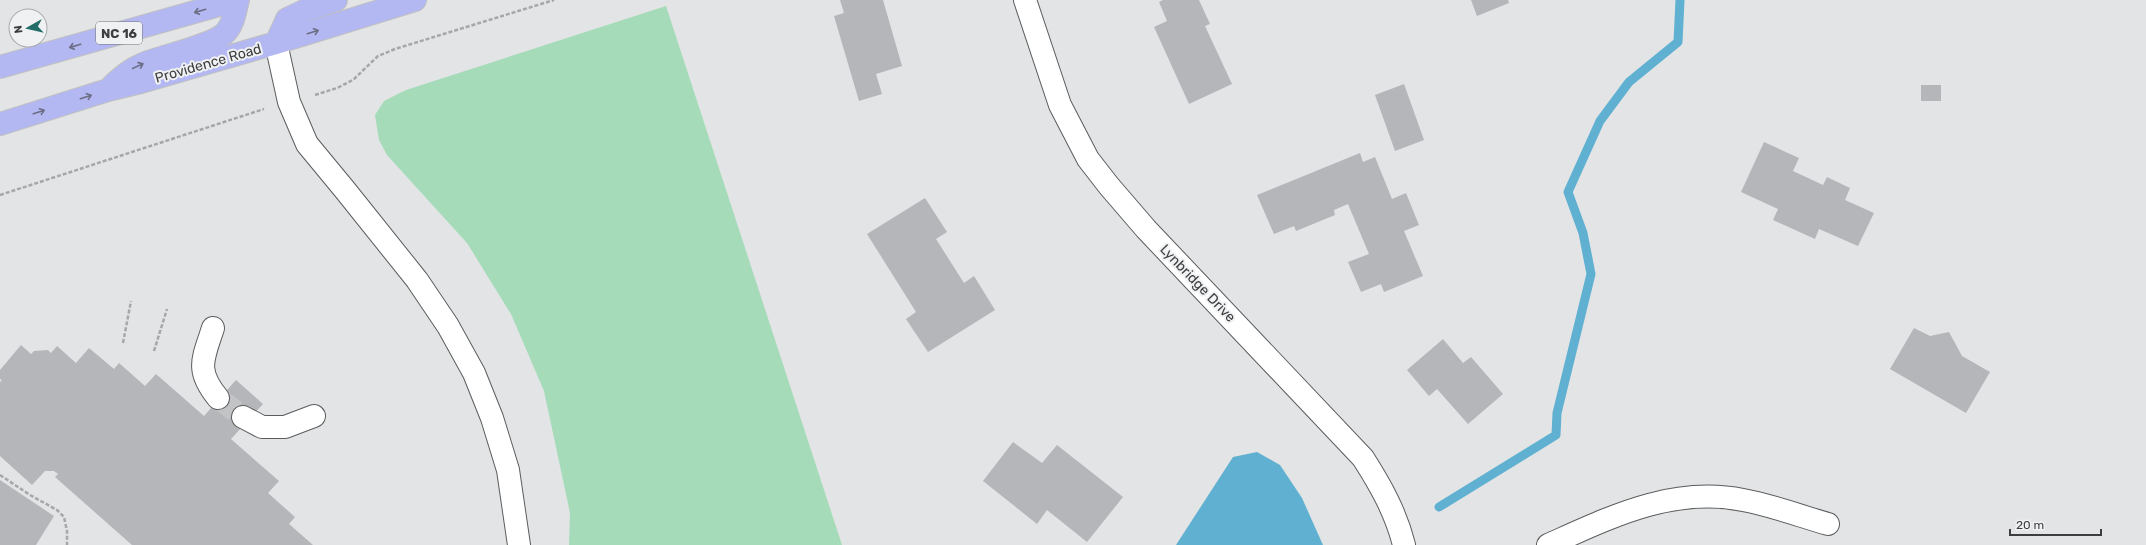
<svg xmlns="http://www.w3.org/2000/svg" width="2146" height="545" viewBox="0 0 2146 545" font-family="Rubik,sans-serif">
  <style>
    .green { fill: #a5dbb8 }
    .water { fill: #5fb0d1 }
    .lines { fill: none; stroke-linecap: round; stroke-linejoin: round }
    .stream { stroke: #5fb0d1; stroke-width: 9 }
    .building { fill: #b4b6b9 }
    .minor-tunnel { stroke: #c1c3c4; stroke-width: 22; stroke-dasharray: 22 11; stroke-linecap: butt }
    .minor-casing { stroke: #5a5c5d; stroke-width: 24 }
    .major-casing { stroke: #c1c1c1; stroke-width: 24 }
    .path { stroke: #a5a7a8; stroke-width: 2.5; stroke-dasharray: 4 2; stroke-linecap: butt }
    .minor { stroke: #fff; stroke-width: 22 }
    .major { stroke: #b3b8f2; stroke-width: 22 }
    .oneway { stroke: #6c6e86 }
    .labels { text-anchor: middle; stroke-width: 4; stroke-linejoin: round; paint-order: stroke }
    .shield { fill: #eff1f3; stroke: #727374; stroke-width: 1 }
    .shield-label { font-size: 13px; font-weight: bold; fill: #3c3d3e }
    .street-label { font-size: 14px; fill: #3c3d3e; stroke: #eff1f3 }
  </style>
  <rect width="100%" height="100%" fill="#e2e4e6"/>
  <path class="green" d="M666 6 842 545H569L570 513 544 391 511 314 467 243 387 155 379 140 375 115 384 101 406 90Z"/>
  <path class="water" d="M1257 452 1280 465 1302 498 1323 545H1176L1233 457Z"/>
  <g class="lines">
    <path class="stream" d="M1439 507 1556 435 1557 413 1591 274 1583 233 1568 192 1600 121 1629 82 1678 42 1680 0"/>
  </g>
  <path class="building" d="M840 0H883L902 66 876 74 882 94 859 101 834 16 844 13Z
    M1163 0H1199L1210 24 1205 26 1232 84 1189 104 1154 27 1167 21 1159 2Z
    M1471 0H1508L1509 3 1477 16Z
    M1404 84 1424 140 1395 151 1375 95Z
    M1921 85H1941V101H1921Z
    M1764 142 1799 158 1793 171 1823 185 1827 177 1850 188 1845 200 1874 213 1858 246 1819 229 1815 239 1773 220 1778 209 1741 192Z
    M1360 153 1363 162 1375 157 1392 199 1406 193 1419 225 1404 231 1423 276 1384 292 1381 284 1361 292 1348 262 1369 254 1348 204 1334 210 1335 215 1296 231 1294 226 1274 234 1257 195Z
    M925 198 947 232 936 239 964 283 974 276 995 310 928 352 906 319 916 312 867 234Z
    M1914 328 1930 336 1949 332 1962 356 1990 372 1966 413 1890 369Z
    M1443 339 1463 363 1471 357 1503 394 1468 424 1437 389 1429 396 1407 370Z
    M21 345 31 354 34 351 48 350 51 353 57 346 76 363 89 348 114 369 119 363 145 386 156 374 204 416 236 380 263 404 231 439 279 481 268 493 295 517 289 524 313 545H132L55 477 58 474 54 471H45L32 485 0 456V382L2 380 0 379V370Z
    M1013 442 1042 463 1057 445 1123 497 1087 542 1047 510 1037 524 983 481Z
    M0 480 54 516 36 545H0Z"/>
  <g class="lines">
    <path class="minor-tunnel" d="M218 398 243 417"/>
    <g class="minor-casing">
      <path id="minor" d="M1025 0 1060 105 1088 159 1109 186 1146 229 1363 458C1381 486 1396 513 1404 545
        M276 43 289 102 307 144 345 190 417 280 448 326 474 373 492 418 508 470 519 545
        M213 328C203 359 195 370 218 398
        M243 417 262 427H285L314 416
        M1548 545C1611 517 1672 486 1743 500 1771 505 1800 516 1828 524"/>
    </g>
    <g class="major-casing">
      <path id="major" d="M276 43 287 19 304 11 336 0
        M0 67 237 0
        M113 85C123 76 131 69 143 64 162 56 215 45 226 32 234 23 235 11 238 0
        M0 124 108 90 141 82 276 43 415 0"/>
    </g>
    <path class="path" d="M315 95 337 88 353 80 378 56 395 49 554 0
      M0 195 264 109
      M123 343 131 301
      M154 351 167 309
      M0 475 30 495 57 510 64 517 67 531V545"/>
    <use href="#minor" class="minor"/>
    <use href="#major" class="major"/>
  </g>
  <defs><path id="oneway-shaft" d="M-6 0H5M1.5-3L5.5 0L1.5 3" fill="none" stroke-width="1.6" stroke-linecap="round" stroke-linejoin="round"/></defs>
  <g class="oneway">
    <use href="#oneway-shaft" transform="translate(200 11) rotate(164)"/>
    <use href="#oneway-shaft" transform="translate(313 32) rotate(-17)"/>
    <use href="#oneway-shaft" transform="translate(75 46) rotate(164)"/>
    <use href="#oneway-shaft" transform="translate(138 66) rotate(-25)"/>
    <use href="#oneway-shaft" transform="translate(86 97) rotate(-18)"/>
    <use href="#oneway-shaft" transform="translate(39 112) rotate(-18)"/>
  </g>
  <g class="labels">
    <rect class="shield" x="96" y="22" width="46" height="22" rx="3"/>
    <g class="shield-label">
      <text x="119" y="38">NC 16</text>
    </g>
    <g class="street-label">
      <text transform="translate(208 63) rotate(-16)" y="5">Providence Road</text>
      <text transform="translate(1198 283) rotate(46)" y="5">Lynbridge Drive</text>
    </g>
  </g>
  <g transform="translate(28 28) rotate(262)"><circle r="19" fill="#eff1f3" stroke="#a7a9ab"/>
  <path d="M0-3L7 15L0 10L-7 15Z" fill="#226d67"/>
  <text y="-6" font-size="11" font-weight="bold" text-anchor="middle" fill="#3c3d3e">N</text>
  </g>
  <path d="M2010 529v6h91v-6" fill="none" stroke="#3c3d3e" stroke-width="2"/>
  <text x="2016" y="529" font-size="12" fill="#3c3d3e" stroke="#eff1f3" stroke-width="3" paint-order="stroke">20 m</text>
</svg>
